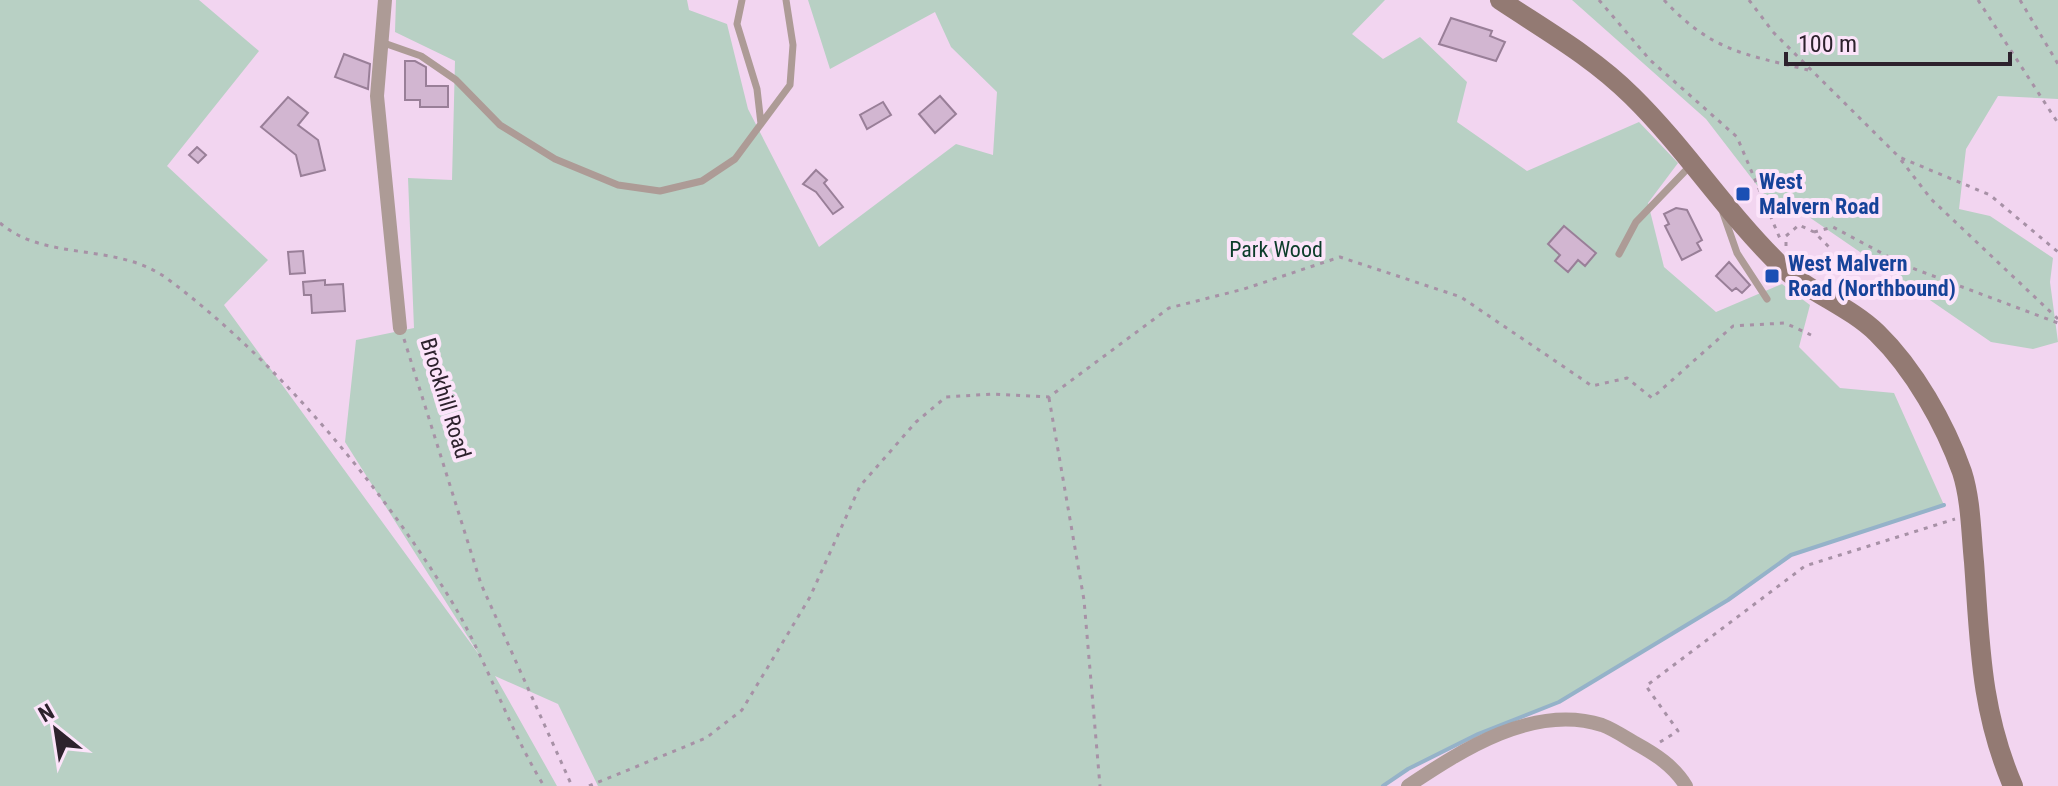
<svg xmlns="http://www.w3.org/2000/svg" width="2058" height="786" viewBox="0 0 2058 786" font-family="'Roboto Condensed',sans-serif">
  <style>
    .green { fill: #b8d0c4 }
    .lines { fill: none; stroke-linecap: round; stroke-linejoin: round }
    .stream { stroke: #95b2c9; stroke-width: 4 }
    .building { fill: #d2b6d1; stroke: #997f98; stroke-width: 2 }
    .path { stroke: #a791a6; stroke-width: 3; stroke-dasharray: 4 6; stroke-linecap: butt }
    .service { stroke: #ad9b96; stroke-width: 7 }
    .minor { stroke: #ad9b96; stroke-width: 14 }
    .secondary { stroke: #937a73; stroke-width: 20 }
    .transit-dot { fill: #1a4fb4; stroke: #fce4fa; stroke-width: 3 }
    .labels { text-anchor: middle; stroke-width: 8; stroke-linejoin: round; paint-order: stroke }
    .transit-label { font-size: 22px; font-weight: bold; fill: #164399; stroke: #fce4fa; text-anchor: start }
    .park-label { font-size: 22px; fill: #0c3c2a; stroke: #fce4fa }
    .street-label { font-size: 22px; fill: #2d222d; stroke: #fce4fa }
  </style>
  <rect width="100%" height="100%" fill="#f2d5f0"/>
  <path class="green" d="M0 0H199L259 51 167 166 268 260 224 305 480 656 345 442 356 340 414 328 408 178 452 180 455 61 395 32 396 0H687L689 10 727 24 748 109 819 247 956 144 993 155 997 92 951 47 935 12 830 69 808 0H1385L1352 34 1383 59 1420 37 1467 82 1457 122 1527 171 1639 122 1678 163 1648 203 1664 267 1716 312 1782 284 1810 305 1799 347 1840 388 1894 393 1944 505 1791 555 1728 600 1559 702 1478 734 1408 769 1383 786H598L558 704 495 676 557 786H0Z
    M1572 0H2058V99L1998 96 1966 149 1959 209 1990 216 2053 258 2050 282 2058 342 2033 349 1991 342 1809 217 1763 193 1706 119Z"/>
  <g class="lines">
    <path class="stream" d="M1383 786 1408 769 1478 734 1559 702 1728 600 1791 555 1944 505"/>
  </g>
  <path class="building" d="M1451 18 1492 31 1490 36 1505 42 1496 61 1439 44Z
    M344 54 370 64 368 89 335 77Z
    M405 61H415L426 67V86H448V107H420V100H405Z
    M940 96 956 114 935 133 919 114Z
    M288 97 308 113 298 125 318 140 325 170 301 176 296 155 261 127Z
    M883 102 891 115 867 129 860 115Z
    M197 147 206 155 198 163 189 155Z
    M816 170 827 180 824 183 843 207 833 214 816 192 803 184Z
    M1676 208 1687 210 1702 240 1697 243 1701 250 1682 260 1665 226 1669 224 1664 214Z
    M1564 226 1596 253 1585 266 1578 260 1568 272 1555 261 1560 255 1548 244Z
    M303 251 305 273 290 274 288 252Z
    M1729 262 1750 285 1742 293 1736 288 1732 291 1716 276Z
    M325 280V285L343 284 345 311 312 313 311 295H304L303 282Z"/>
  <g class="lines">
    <path class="path" d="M1599 0 1650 60 1737 137 1781 241
      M1664 0C1711 51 1744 54 1808 70
      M1749 0 1773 32 1899 157 1990 195 2058 252
      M1978 0 2058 123
      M2020 0 2058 64
      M1901 160 1931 199 2058 319
      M0 223C47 263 118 241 169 280 277 361 378 482 449 597 486 657 507 726 544 786
      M1814 232 1833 227 1904 265 2058 323
      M1786 246V236L1799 225 1814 232 1831 249
      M404 339 481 584 572 786
      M1049 398 1084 600 1100 786
      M1660 742 1678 731 1646 686 1805 566 1955 519
      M589 786 706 738 742 710 810 597 860 486 916 422 946 397 993 394 1049 397 1169 308 1244 289 1340 257 1461 297 1592 386 1627 378 1652 398 1733 326 1785 323 1811 335"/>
    <path class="service" d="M742 0 737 24 757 89 761 124
      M381 42 421 56 456 80 500 125 555 159 618 185 660 191 702 181 735 159 790 85 793 45 786 0
      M1723 213 1737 253 1767 299
      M1619 254 1636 222 1691 165"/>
    <path class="minor" d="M385 0 377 96 400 328
      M1408 786C1462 750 1534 703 1602 725 1613 729 1625 737 1635 743 1655 754 1674 766 1686 786"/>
    <path class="secondary" d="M1500 0C1545 30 1593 57 1632 96 1685 148 1725 211 1779 264 1807 292 1848 305 1877 333 1914 369 1945 424 1962 472 1971 500 1971 533 1974 562 1980 643 1980 709 2013 786"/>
  </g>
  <g class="transit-dot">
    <rect x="1735" y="186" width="16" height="16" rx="4"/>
    <rect x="1764" y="268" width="16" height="16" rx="4"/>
  </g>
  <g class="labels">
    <g class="transit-label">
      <text x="1759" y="189">West<tspan x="1759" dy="25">Malvern Road</tspan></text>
      <text x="1788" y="271">West Malvern<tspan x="1788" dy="25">Road (Northbound)</tspan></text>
    </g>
    <g class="park-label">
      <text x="1276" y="257">Park Wood</text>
    </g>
    <g class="street-label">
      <text transform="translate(446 398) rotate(73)" y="8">Brockhill Road</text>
    </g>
  </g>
  <g transform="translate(56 730) rotate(330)" stroke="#fce4fa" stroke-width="6" paint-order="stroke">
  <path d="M0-6L14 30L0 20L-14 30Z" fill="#2d222d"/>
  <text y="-12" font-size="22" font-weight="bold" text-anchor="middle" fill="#2d222d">N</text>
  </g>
  <path d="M1786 52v12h224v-12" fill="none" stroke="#2d222d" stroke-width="4"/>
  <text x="1798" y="52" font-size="24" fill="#2d222d" stroke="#fce4fa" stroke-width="6" paint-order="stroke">100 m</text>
</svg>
